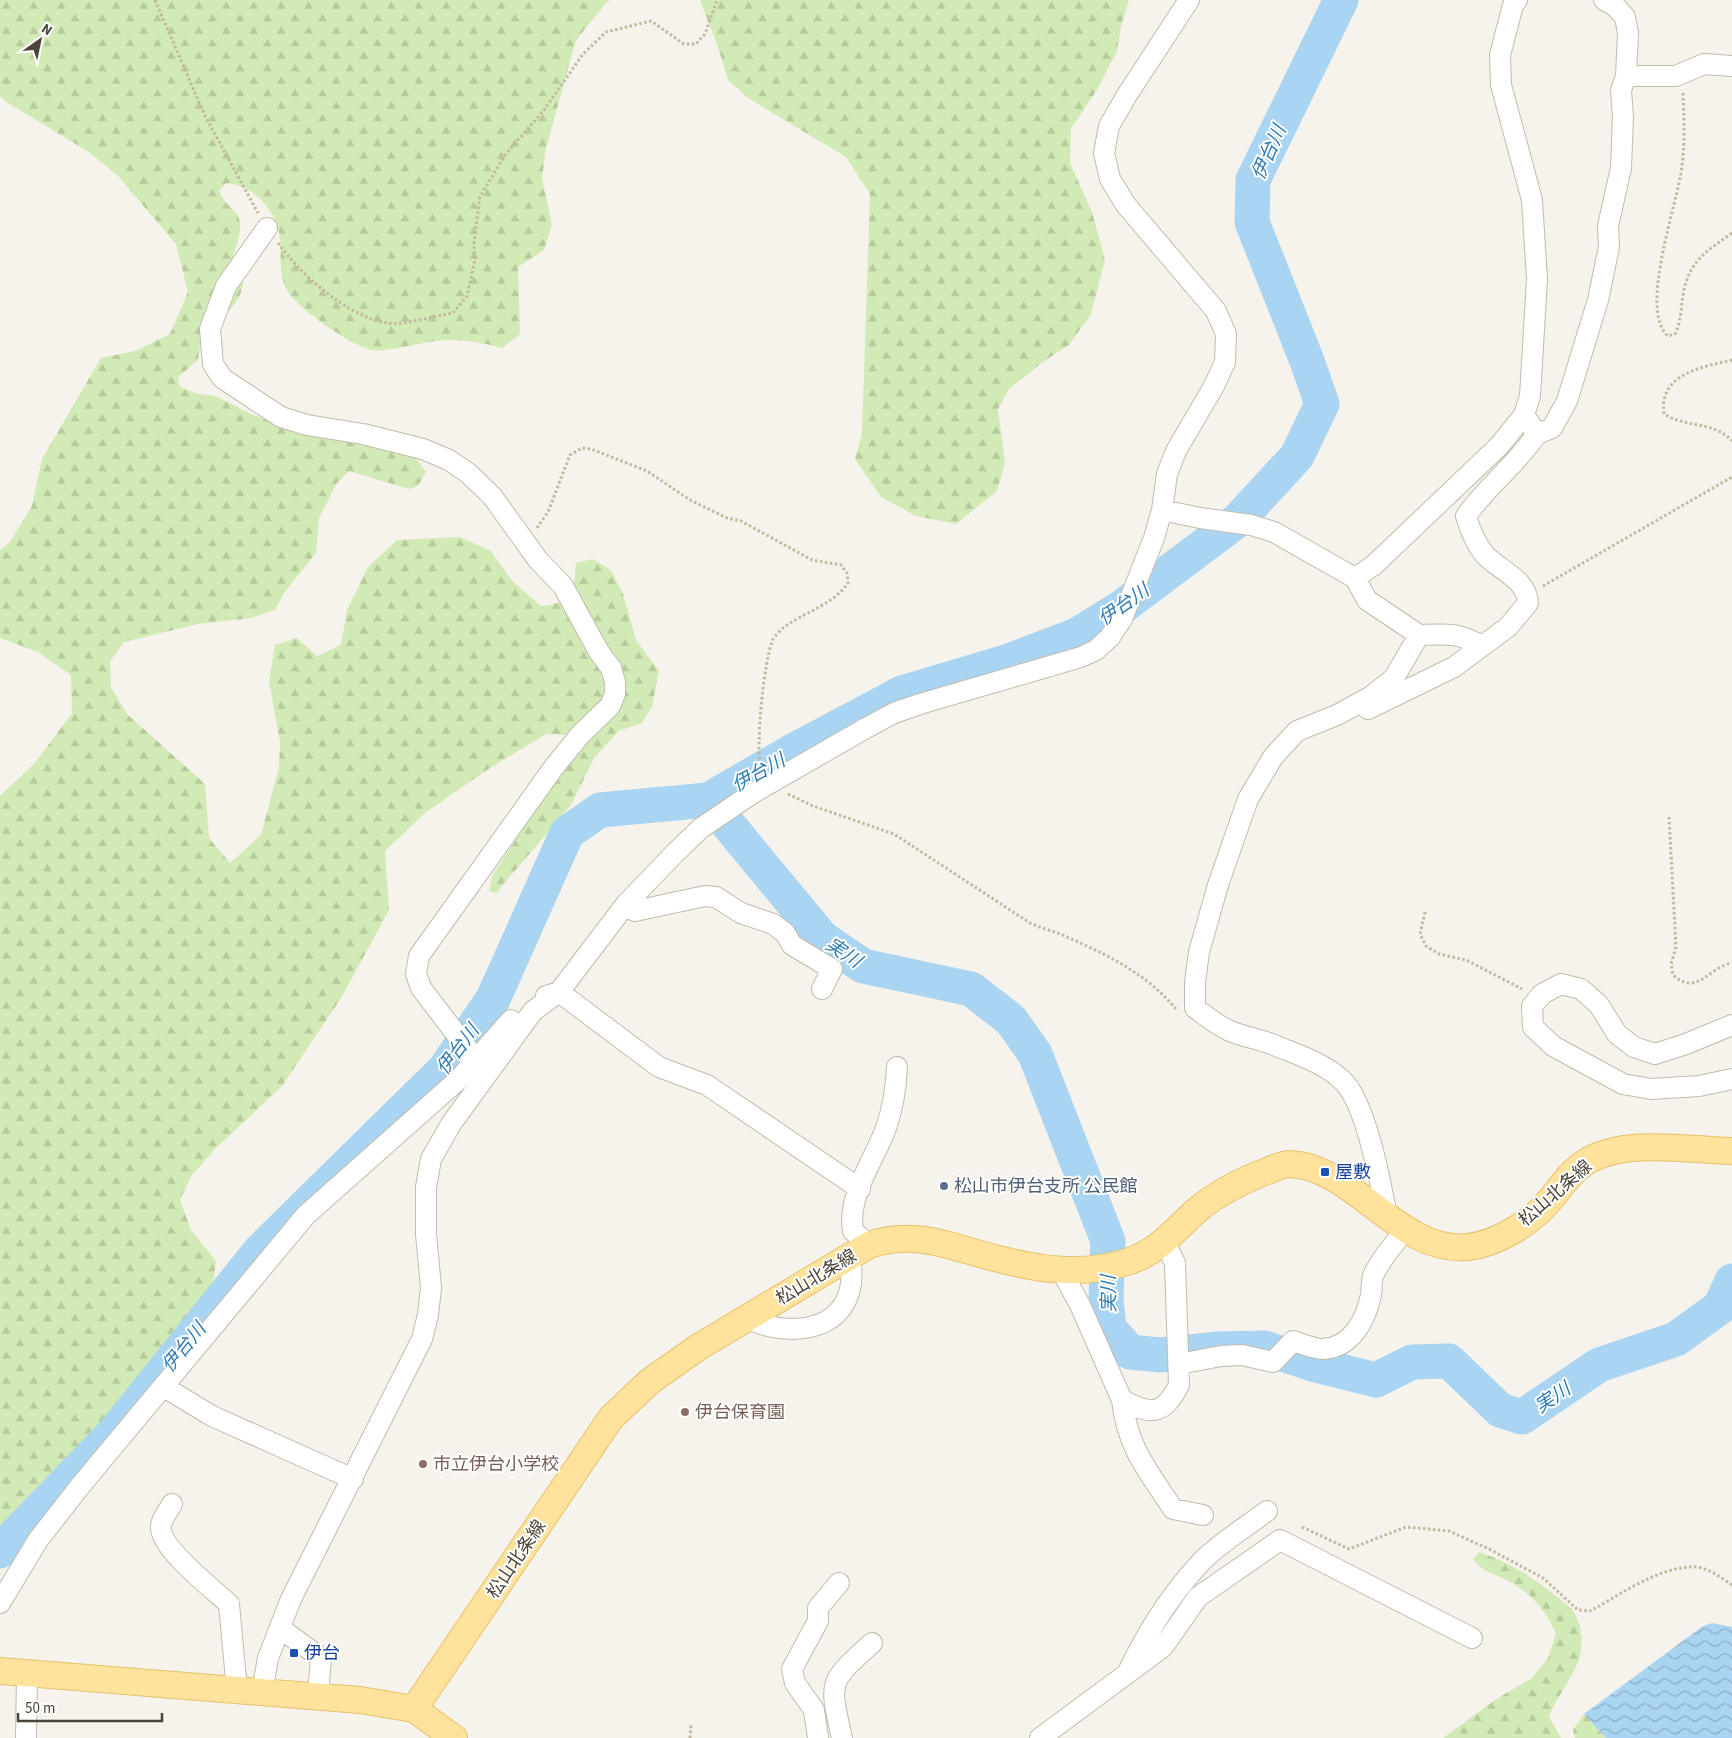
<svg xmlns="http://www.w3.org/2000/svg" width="1732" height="1738" viewBox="0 0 1732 1738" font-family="'Source Sans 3','Noto Sans JP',sans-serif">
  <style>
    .forest { fill: url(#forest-firs) }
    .water { fill: url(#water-waves) }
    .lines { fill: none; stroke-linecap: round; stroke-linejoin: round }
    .river { stroke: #a9d4f2; stroke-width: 35 }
    .minor-casing { stroke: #c2bbae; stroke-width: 22 }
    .major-casing { stroke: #e6c16a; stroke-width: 28 }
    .path { stroke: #c4b79f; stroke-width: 3; stroke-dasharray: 2.5 2.5; stroke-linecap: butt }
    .minor { stroke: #fff; stroke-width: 20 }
    .major { stroke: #ffe39c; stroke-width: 26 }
    .transit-dot { fill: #1a4fb4; stroke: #fff; stroke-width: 2 }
    .service-dot { fill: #5c6f8a; stroke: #fff; stroke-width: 2 }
    .education-dot { fill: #8d6e63; stroke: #fff; stroke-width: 2 }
    .labels { text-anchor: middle; stroke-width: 4; stroke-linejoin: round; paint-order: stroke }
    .transit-label { font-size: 18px; fill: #164399; stroke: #fff; text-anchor: start }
    .service-label { font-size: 18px; fill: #4e5e75; stroke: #fff; text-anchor: start }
    .street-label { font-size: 18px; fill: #4b4439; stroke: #fff }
    .education-label { font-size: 18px; fill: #785e54; stroke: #fff; text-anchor: start }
    .water-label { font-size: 19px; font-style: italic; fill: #2e7ab2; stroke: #fff }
  </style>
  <defs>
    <pattern id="forest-firs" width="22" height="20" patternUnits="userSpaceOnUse" patternTransform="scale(1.25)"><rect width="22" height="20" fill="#d2eab5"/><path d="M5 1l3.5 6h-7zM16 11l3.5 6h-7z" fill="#b6ca9c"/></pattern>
    <pattern id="water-waves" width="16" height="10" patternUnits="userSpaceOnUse" patternTransform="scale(1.25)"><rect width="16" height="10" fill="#a9d4f2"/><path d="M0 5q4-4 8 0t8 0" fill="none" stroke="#8caec5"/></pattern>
  </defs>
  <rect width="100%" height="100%" fill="#f6f3ec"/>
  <path class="forest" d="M0 0H611L607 2 576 40 546 148 542 178 552 225 544 250 518 267 520 334 502 348C479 342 459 338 435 341 421 343 382 353 371 350 348 343 308 315 292 297 277 281 282 258 280 239 278 212 254 185 227 183L219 190C225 207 232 205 238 216 244 228 236 245 233 257 235 263 242 272 243 279 244 304 220 319 202 331L198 360 178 377 180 387 195 393 218 397 253 415 303 430 415 457 426 472 418 486 409 489 349 471 337 483 319 518 316 553 284 593 275 610 251 618 198 624 124 642 110 661 111 688 128 715 205 784 209 838 230 863 261 835 279 767 280 742 269 681 275 645 297 638 317 656 341 645 347 610 368 567 397 540 460 537 491 551 511 580 541 606C575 602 573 595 576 563L593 559 611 570 623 594 636 640 659 671 652 707 642 723 619 731 594 758 571 805 496 893 489 891 492 876 578 745 571 735 546 734 490 768 425 813 385 851 389 910 341 998 282 1086 216 1148 192 1175 180 1200 191 1230 216 1261 212 1291 101 1423 0 1529V796L35 763 72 713 71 675 38 652 0 638V550L10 542 32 506 42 459 101 358 135 351 170 334 188 292 176 244 118 176 89 152 8 103 0 96Z
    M700 0H1129L1121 26 1117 51 1098 88 1071 129 1070 163 1092 212 1105 260 1091 314 1069 345 1044 361 1009 389 998 409 1005 463 997 491 956 524 916 516 881 497 855 459 862 433 870 194 846 157 748 98 728 80 718 47Z
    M1479 1552C1509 1562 1534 1578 1559 1598 1563 1602 1570 1606 1573 1611 1582 1625 1584 1644 1579 1659 1572 1680 1556 1697 1549 1717L1561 1738H1443L1495 1700 1532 1678 1548 1658 1556 1634C1547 1612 1531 1593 1510 1582 1493 1572 1489 1576 1473 1560Z
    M1584 1714 1606 1738H1575L1573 1730Z"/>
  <path class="water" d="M1712 1623 1732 1627V1738H1606L1584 1714 1703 1626Z"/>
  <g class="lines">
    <path class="river" d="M708 800 822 938 863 966 971 989 1011 1020 1035 1054 1108 1241 1106 1299 1109 1328 1130 1352 1160 1355 1218 1349 1264 1348 1316 1365 1376 1380 1412 1362 1449 1361 1500 1410 1522 1417 1599 1365 1676 1339 1720 1307 1732 1281
      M0 1551 114 1433 260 1251 445 1069 493 999 567 833 600 810 708 800 793 751 902 693 1009 661 1077 635 1122 607 1238 520 1297 456 1322 404 1307 361 1252 222 1253 180 1341 0"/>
    <g class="minor-casing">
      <path id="minor" d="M1626 76H1676L1704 64 1732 66
        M267 228 226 286 210 329 213 364 222 378 281 417 307 425 363 434 423 449 449 460 468 473 492 496 538 560 563 586 599 652 611 668 615 682V694L610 706 580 735 554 767 419 956 416 974 421 988 476 1060
        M1537 434 1552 428 1567 401 1598 300 1609 247 1608 226 1621 168 1623 117 1621 90 1626 76 1628 33 1625 17 1615 6 1604 0
        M1162 510 1200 518 1251 525 1274 532 1355 578 1367 600 1419 635 1394 678 1370 697 1337 715 1297 731 1273 757 1248 799 1218 885 1199 952 1195 982V1008C1206 1016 1218 1026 1230 1031 1244 1037 1260 1039 1274 1045 1298 1055 1322 1062 1342 1080 1366 1102 1381 1184 1387 1217
        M1355 578 1374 565 1499 446 1524 415 1530 396 1537 279 1532 200 1501 85 1500 55 1513 5 1517 0
        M1419 635C1446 634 1458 632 1481 646
        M1368 709 1454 667 1508 627 1528 603C1527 579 1499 570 1485 555 1475 543 1470 530 1466 516 1487 486 1517 464 1537 434L1524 415
        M626 904 635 911 705 896 716 897 741 913 773 924 785 933 792 945 832 969 822 989
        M546 996 559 992 659 1067 707 1085 860 1189
        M1732 1025 1686 1044 1655 1054 1634 1047 1617 1034 1599 1005 1581 989 1561 984 1542 994 1532 1006 1533 1027 1553 1046 1623 1084 1651 1089 1699 1086 1732 1079
        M869 1245 853 1231C847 1195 874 1161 886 1128 893 1108 896 1089 897 1067
        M1062 1272 1080 1305 1122 1400C1151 1415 1163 1416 1179 1385L1175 1263 1165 1242
        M748 1319C785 1336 843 1335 851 1284 852 1275 851 1266 851 1257
        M1179 1364 1221 1356 1242 1355 1273 1362 1293 1341C1302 1344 1314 1349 1323 1349 1351 1348 1366 1320 1371 1295 1372 1289 1371 1282 1373 1276 1380 1259 1395 1244 1406 1228
        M164 1387 212 1416 353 1479
        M1122 1400C1127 1447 1148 1471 1173 1509L1203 1515
        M172 1504C169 1510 162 1518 161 1525 157 1546 214 1590 229 1604L237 1690
        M0 1603 38 1540 81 1485 306 1215 458 1080 511 1020
        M279 1631 288 1634 321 1658 318 1695
        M1129 1670C1148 1630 1172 1593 1202 1561 1221 1542 1246 1527 1267 1511
        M262 1692 268 1658 291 1599 422 1339 428 1315 431 1288 426 1234V1187L431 1159 451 1124 533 1011 559 992 626 904 674 854 701 828 753 793 866 728 894 713 920 704 1081 657 1096 650 1110 637 1122 619 1154 538 1162 510 1167 474 1176 451 1214 386 1225 362 1226 334 1216 311 1126 205 1110 179 1104 153 1109 126 1127 95 1189 0
        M26 1738 27 1674
        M818 1738 814 1710 795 1683 792 1669 818 1621V1608L839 1583
        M842 1738C829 1680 828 1683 872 1643
        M1040 1738 1163 1647 1198 1597 1280 1540 1472 1638"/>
    </g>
    <g class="major-casing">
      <path id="major" d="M0 1671 360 1700 414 1709 454 1738
        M414 1709 611 1418 649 1382 697 1348 869 1245C915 1229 951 1247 995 1258 1040 1270 1082 1276 1127 1262 1158 1252 1173 1232 1196 1211 1217 1193 1241 1181 1267 1171 1273 1169 1282 1164 1289 1164 1353 1165 1399 1254 1468 1247 1497 1244 1532 1222 1550 1200 1561 1187 1570 1172 1586 1162 1624 1138 1689 1150 1732 1151"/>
    </g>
    <path class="path" d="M155 0 205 116 258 213
      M1683 93C1684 117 1685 141 1682 166 1678 203 1638 310 1668 336L1675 334C1681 322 1681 308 1683 295 1689 260 1706 252 1732 233
      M278 243C301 275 348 317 388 323 401 326 438 315 453 313L467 296 475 259 474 242 480 197 505 155 544 110 583 54 606 32 651 21 684 44H696L705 34 717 0
      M1732 360C1702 367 1658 374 1664 414 1686 428 1714 421 1732 441
      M537 528 548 512 570 455 582 448 591 449 647 471 690 500 727 518 741 521 812 560 841 565 847 573 848 583C833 605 804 612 783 628 780 631 775 636 773 639 764 660 755 747 761 768
      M1543 586 1732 477
      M788 794 813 806 894 834 1030 923C1042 929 1055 931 1067 937 1108 955 1147 974 1176 1009
      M1669 817 1676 947 1671 964 1673 975C1697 997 1709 967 1732 963
      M1425 912 1420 934 1426 946 1439 954 1466 960 1522 989
      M1302 1527 1349 1549 1406 1527 1449 1531 1489 1549 1543 1578 1578 1610 1590 1611C1620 1595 1655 1569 1690 1567 1705 1565 1720 1577 1732 1585
      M690 1738 691 1725"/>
    <use href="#minor" class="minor"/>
    <use href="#major" class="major"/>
  </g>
  <g class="transit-dot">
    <rect x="1320" y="1167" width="10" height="10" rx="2.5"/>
    <rect x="289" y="1648" width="10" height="10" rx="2.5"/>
  </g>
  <circle class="service-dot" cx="944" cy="1186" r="5"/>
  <g class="education-dot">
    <circle cx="685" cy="1412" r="5"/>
    <circle cx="423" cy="1464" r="5"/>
  </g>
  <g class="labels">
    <g class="transit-label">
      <text x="1335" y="1178">屋敷</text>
      <text x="304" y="1659">伊台</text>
    </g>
    <g class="service-label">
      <text x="954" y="1192">松山市伊台支所 公民館</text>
    </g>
    <g class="street-label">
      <text transform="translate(1555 1193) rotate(-41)" y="6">松山北条線</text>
      <text transform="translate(816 1277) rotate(-31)" y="6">松山北条線</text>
      <text transform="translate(516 1559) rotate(-56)" y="6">松山北条線</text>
    </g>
    <g class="education-label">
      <text x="695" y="1418">伊台保育園</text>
      <text x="433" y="1470">市立伊台小学校</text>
    </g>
    <g class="water-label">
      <text transform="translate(1268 152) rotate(-66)" y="7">伊台川</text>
      <text transform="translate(1123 604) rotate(-35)" y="7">伊台川</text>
      <text transform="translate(758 772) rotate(-29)" y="7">伊台川</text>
      <text transform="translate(844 952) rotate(33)" y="7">実川</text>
      <text transform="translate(457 1049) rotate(-53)" y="7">伊台川</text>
      <text transform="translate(1108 1294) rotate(-91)" y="7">実川</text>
      <text transform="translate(183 1347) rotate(-51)" y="7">伊台川</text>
      <text transform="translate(1552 1397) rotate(-34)" y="7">実川</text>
    </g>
  </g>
  <g transform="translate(40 40) rotate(33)" stroke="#ffffff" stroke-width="4" paint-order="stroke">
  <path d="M0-4L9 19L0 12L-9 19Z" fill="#4b4439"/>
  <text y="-8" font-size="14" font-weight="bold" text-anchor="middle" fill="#4b4439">N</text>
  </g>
  <path d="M18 1713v8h144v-8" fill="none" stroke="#4b4439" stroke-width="2.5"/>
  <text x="25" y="1713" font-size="15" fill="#4b4439" stroke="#ffffff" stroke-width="4" paint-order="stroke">50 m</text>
</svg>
